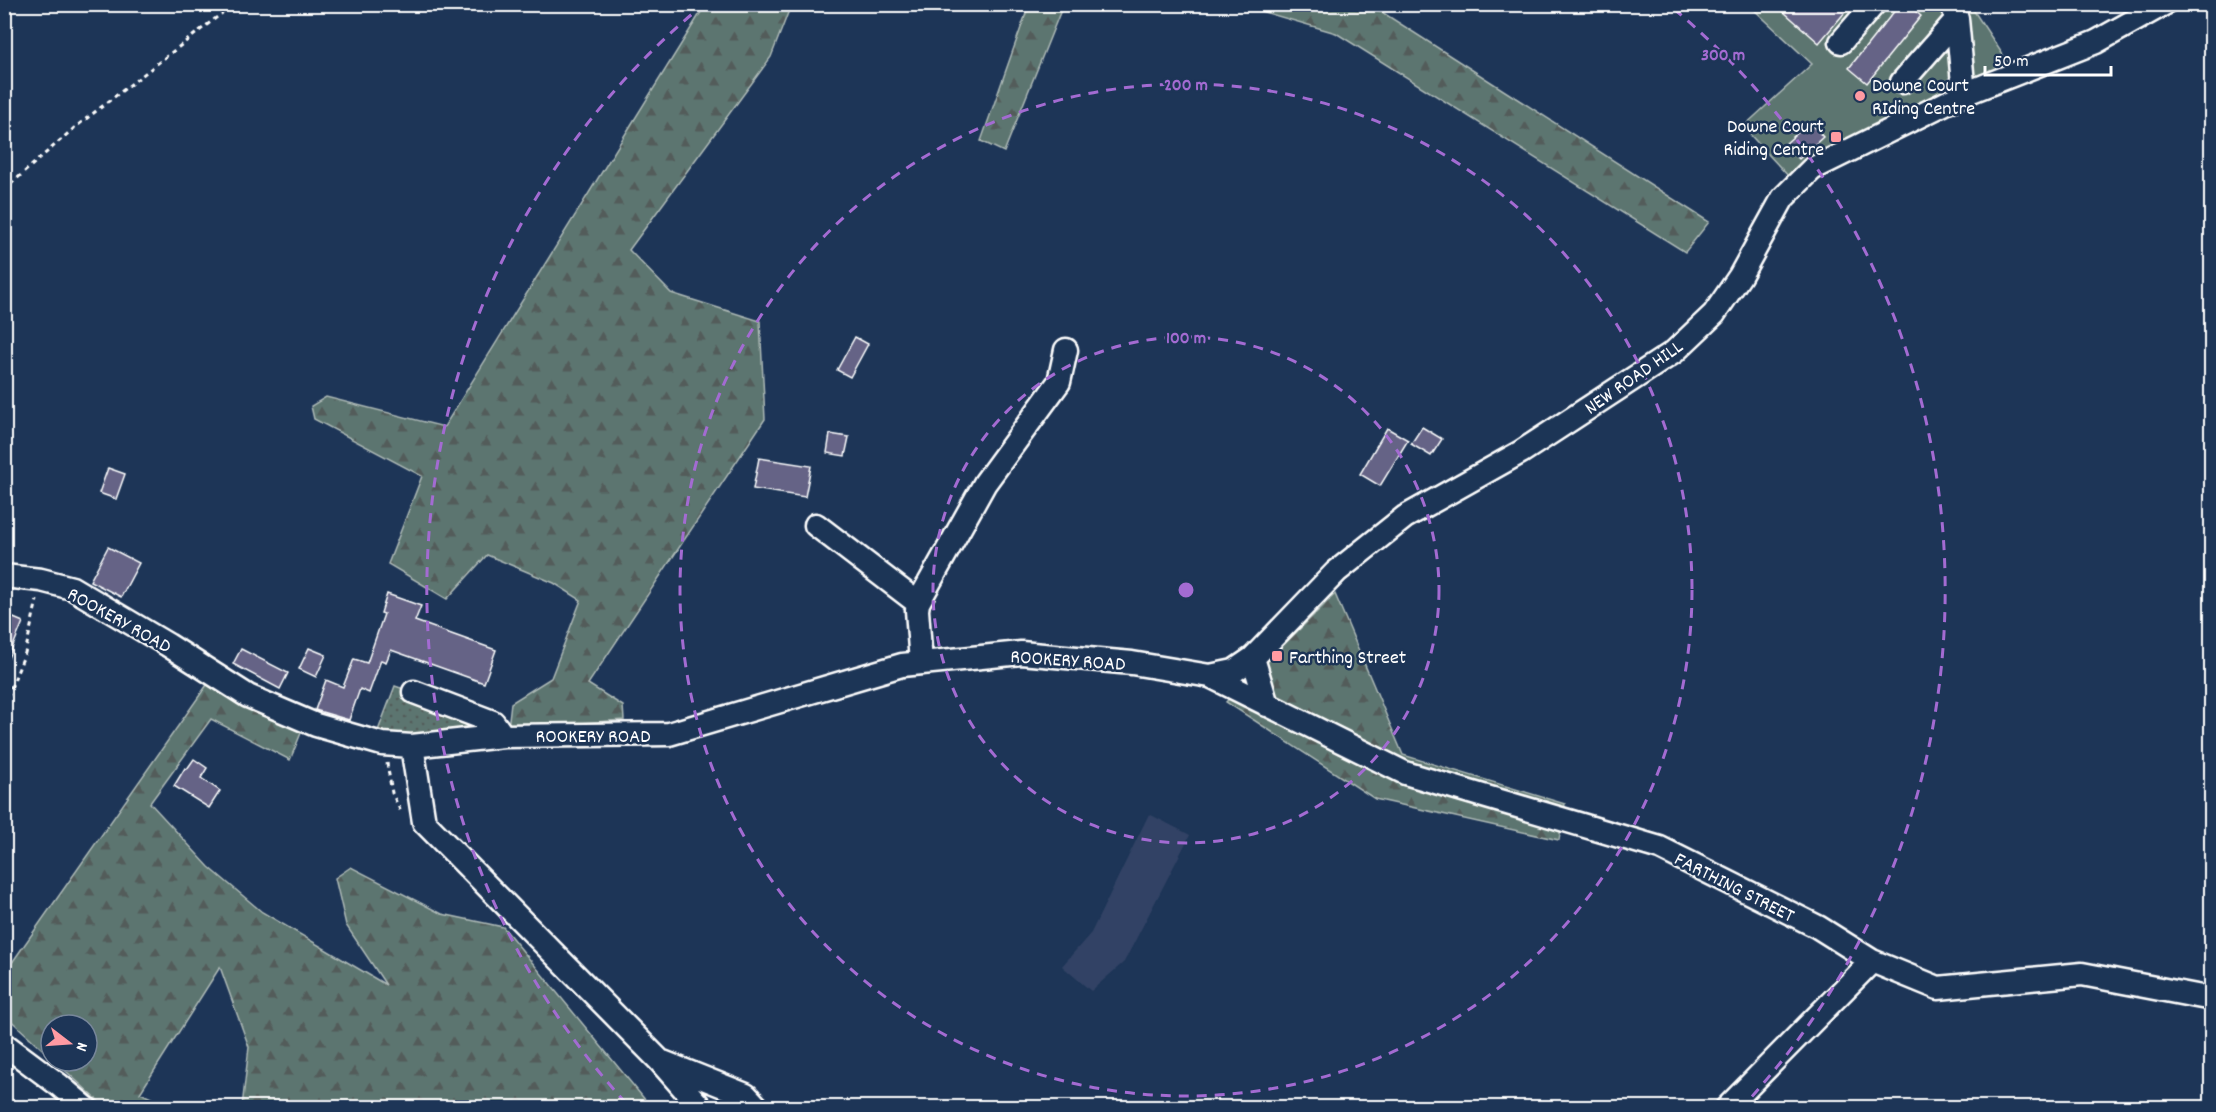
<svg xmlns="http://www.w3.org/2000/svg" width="2216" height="1112" viewBox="0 0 2216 1112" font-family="Dekko,sans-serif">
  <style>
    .built { fill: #334365 }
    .grass { fill: url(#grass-dots); stroke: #aebab7; stroke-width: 1.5 }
    .forest { fill: url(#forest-firs); stroke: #aebab7; stroke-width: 1.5 }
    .garden { fill: #5c746f; stroke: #aebab7; stroke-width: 1.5 }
    .building { fill: #656486; stroke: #fff; stroke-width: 1.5 }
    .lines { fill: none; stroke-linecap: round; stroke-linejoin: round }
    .minor-casing { stroke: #fff; stroke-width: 27 }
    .path { stroke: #fff; stroke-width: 3; stroke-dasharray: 4.5 4.5; stroke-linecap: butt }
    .minor { stroke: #1d3557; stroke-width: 22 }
    .ring { fill: none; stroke: #a36bd2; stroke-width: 3; stroke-dasharray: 10 8 }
    .poi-dot { fill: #ff9aa2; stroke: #1d3557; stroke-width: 2 }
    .labels { text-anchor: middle; stroke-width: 5; stroke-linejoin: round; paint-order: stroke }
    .poi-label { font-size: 20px; fill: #fff; stroke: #1d3557; text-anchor: start }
    .street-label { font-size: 20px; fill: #fff; stroke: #1d3557 }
    .centre { fill: #a36bd2; stroke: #1d3557; stroke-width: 3 }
    .ring-label { font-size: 18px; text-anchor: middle; font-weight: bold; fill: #a36bd2; stroke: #1d3557; stroke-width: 5; stroke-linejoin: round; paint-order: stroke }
  </style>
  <defs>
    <pattern id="grass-dots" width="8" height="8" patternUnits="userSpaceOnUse" patternTransform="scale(1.5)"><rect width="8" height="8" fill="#5c746f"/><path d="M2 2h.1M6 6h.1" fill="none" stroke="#525c5a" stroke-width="1.8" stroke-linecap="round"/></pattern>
    <pattern id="forest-firs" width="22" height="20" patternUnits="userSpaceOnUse" patternTransform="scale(1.5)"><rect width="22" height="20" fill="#5c746f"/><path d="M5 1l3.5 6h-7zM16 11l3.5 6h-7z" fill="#525c5a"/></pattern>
  </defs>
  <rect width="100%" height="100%" fill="#1d3557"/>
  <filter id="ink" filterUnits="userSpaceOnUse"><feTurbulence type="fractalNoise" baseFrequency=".0167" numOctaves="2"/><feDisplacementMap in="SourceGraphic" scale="12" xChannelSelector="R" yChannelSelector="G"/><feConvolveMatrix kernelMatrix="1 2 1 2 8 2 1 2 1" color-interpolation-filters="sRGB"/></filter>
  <g filter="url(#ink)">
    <path class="built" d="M1149 814 1190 835 1124 962 1091 991 1062 966 1091 933Z"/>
    <path class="grass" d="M395 686 464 710 475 727 471 734 376 736Z"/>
    <path class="forest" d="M701 5H791L771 57 629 250 671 293 760 321 765 419 588 684 623 706 624 720 508 728 511 703 551 678 581 600 554 583 487 555 447 599 388 564 422 476 314 419 311 406 326 397 444 427 701 12Z
      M1029 5H1063L1004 152 981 141Z
      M1240 5H1371L1709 222 1685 252 1336 33Z
      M1335 594 1403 755 1565 804 1559 840 1375 799 1226 702Z
      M209 682 303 728 290 760 211 719 150 803 209 867 262 912 386 985 346 925 335 878 351 867 442 914 503 927 651 1107H242L249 1047 220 967 140 1093 171 1107H105L55 1061H87V1025H51V1057L5 1015 4 974Z"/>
    <path class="garden" d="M1749 5H1970L2009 64 1804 162 1791 179 1743 127 1812 64Z"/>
    <path class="building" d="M1775 4H1852L1819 43Z
      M1900 4H1907L1921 16 1867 83 1849 68Z
      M1810 122 1823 137 1799 159 1785 144Z
      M855 337 868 344 850 377 837 370Z
      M1422 427 1442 439 1431 456 1411 444Z
      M1387 428 1408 440 1380 486 1360 474Z
      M830 434 849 437 845 456 827 453Z
      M759 458 811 466 805 497 753 489Z
      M108 468 125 474 116 499 99 493Z
      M108 547 139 563 121 597 90 581Z
      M387 594 421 606 415 621 496 650 484 683 391 650 386 662 381 660 369 693 360 689 349 720 315 710 326 680 343 687 354 659 367 663 384 614 381 613Z
      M4 614 23 622 5 665H4Z
      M309 648 326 655 316 677 299 669Z
      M241 649 288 673 280 689 233 664Z
      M194 759 207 768 201 778 220 791 209 808 174 786 185 768 187 769Z"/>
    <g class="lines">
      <g class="minor-casing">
        <path id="minor" d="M1952 4 1957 19 1964 94
          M1841 42 1874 4
          M1902 82 1957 19
          M816 525 918 603
          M4 576 41 580 72 588 168 645 248 696 316 725 382 744 412 746 503 736 669 734 902 665 1021 653 1132 663 1210 676 1405 773 1660 848 1818 927 1872 961 1938 988 2082 974 2212 999
          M1253 658 1267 705
          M921 663 917 610 918 603 985 483 1059 382 1066 350
          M1210 676 1234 671 1253 658 1336 572 1405 517 1521 452 1674 352 1714 314 1740 276 1783 198 1812 169 1964 94 2096 42 2164 4
          M414 692 493 722 503 736
          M412 746 424 822 659 1060 701 1108
          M4 1044 59 1085 86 1108
          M663 1062 746 1095 758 1108
          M1727 1108 1872 961"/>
      </g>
      <path class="path" d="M4 190 73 129 234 4
        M4 705 25 653 37 600
        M387 763 392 793 402 814"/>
      <use href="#minor" class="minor"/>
    </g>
  </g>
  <g class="ring">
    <circle cx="1186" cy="590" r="253"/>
    <circle cx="1186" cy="590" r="506"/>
    <path d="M626 1103A759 759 0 0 1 698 9M1674 9A759 759 0 0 1 1746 1103"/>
  </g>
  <g class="poi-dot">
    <circle cx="1860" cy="96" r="6"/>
    <rect x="1830" y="131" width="12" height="12" rx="3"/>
    <rect x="1271" y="650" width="12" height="12" rx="3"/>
  </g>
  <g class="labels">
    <g class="poi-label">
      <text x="1872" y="91">Downe Court<tspan x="1872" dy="23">RIding Centre</tspan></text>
      <text x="1824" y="132" text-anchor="end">Downe Court<tspan x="1824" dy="23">Riding Centre</tspan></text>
      <text x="1289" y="663">Farthing Street</text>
    </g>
    <g class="street-label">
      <text transform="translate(1633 376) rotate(-35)" y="7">NEW ROAD HILL</text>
      <text transform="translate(120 619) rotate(29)" y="7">ROOKERY ROAD</text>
      <text transform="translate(1068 659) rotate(4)" y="7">ROOKERY ROAD</text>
      <text x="593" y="742">ROOKERY ROAD</text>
      <text transform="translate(1735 886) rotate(27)" y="7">FARTHING STREET</text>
    </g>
  </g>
  <circle cx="1186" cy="590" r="9" class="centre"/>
  <g class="ring-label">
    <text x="1723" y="60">300 m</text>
    <text x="1186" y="90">200 m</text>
    <text x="1186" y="343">100 m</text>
  </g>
  <rect width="2216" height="1112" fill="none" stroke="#1d3557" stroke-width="24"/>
  <rect x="12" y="12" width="2192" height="1088" fill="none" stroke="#fff" stroke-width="2" filter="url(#ink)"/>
  <g transform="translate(69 1043) rotate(107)"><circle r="28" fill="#1d3557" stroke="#77869a" stroke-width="1.5"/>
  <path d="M0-4.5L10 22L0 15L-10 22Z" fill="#ff9aa2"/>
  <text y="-9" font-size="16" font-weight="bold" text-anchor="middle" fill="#ffffff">N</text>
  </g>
  <path d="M1985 66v9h126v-9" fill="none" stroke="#ffffff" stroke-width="3"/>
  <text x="1994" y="66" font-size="18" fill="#ffffff" stroke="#1d3557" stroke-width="4.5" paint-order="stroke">50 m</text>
</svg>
